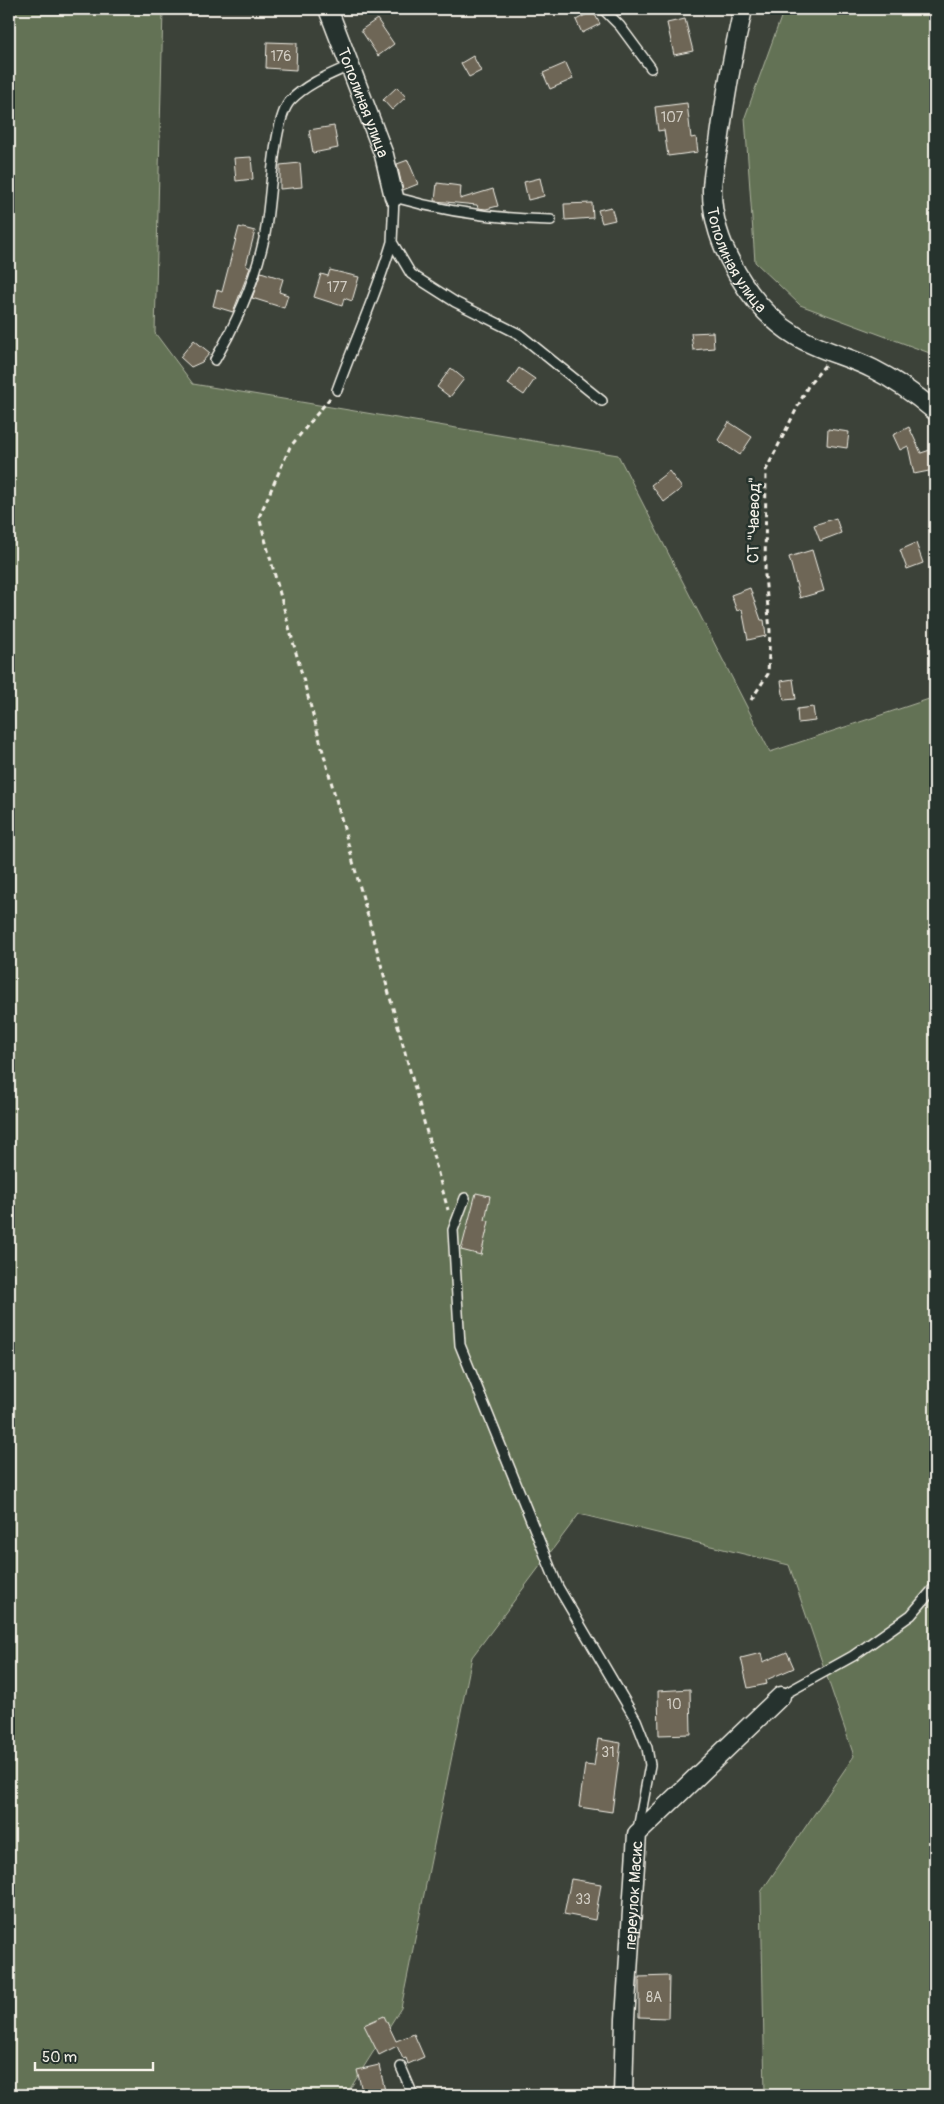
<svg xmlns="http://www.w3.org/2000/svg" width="944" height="2104" viewBox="0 0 944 2104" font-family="Pangolin,sans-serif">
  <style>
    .green { fill: #637254; stroke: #acb29e }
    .building { fill: #6e6656; stroke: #f4f1e8 }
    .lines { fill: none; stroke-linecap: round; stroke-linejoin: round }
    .service-casing { stroke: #f4f1e8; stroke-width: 12 }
    .minor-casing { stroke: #f4f1e8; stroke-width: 21 }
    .path { stroke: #f4f1e8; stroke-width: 3; stroke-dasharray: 5 4; stroke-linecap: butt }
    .service { stroke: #26332d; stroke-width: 9 }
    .minor { stroke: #26332d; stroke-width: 18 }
    .labels { text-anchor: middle; stroke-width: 5; stroke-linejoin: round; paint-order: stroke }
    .number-label { font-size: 14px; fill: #d2cec4 }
    .street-label { font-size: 16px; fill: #f4f1e8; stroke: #26332d }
  </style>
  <rect width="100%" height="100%" fill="#3c4239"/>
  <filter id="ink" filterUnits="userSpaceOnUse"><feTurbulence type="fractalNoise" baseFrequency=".02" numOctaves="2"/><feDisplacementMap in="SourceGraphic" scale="10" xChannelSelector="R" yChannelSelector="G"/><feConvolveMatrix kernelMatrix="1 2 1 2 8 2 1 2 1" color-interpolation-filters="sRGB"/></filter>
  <g filter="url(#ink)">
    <path class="green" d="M9 9H163L155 333 193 384 618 455 770 752 935 697V2095H765L761 1892 854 1756 789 1565 579 1514 472 1657 401 2008 346 2095H9Z
      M784 9H935V355L800 305 755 262 745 117Z"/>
    <path class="building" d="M593 11 600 24 582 33 576 20Z
      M377 19 394 44 378 56 361 30Z
      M685 19 693 51 674 55 667 23Z
      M267 42 297 43 296 70 266 68Z
      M473 56 481 71 469 77 461 63Z
      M566 63 573 79 550 89 543 73Z
      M397 87 406 97 392 110 383 100Z
      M687 103 691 138 696 137 698 152 668 156 664 130 658 131 655 107Z
      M334 126 338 148 313 153 309 130Z
      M251 157 253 179 236 181 234 158Z
      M408 160 418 184 403 190 397 164Z
      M300 163 302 187 280 189V165Z
      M540 178 544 196 528 200 524 182Z
      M437 183 461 186 460 199 493 189 498 206 486 209 478 208 477 205 435 201Z
      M592 203 593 218 565 220 564 204Z
      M611 207 615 220 602 223 598 210Z
      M239 227 255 231 246 266 250 268 233 312 213 306 217 290 222 292Z
      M330 270 359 277 352 301 344 298 342 306 314 297 321 274 328 276Z
      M261 272 283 279 279 292 288 295 284 308 252 298Z
      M713 332 714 348 693 350 691 333Z
      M194 340 210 353 202 362 191 367 180 357Z
      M451 368 464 379 450 397 437 387Z
      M519 368 535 379 524 395 508 384Z
      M729 422 752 437 740 455 718 440Z
      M909 427 921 453 930 450 934 470 914 474 908 446 900 450 893 435Z
      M828 429 849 432 847 448 827 445Z
      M669 471 682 488 664 502 651 485Z
      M836 518 841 533 820 541 814 525Z
      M916 543 923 563 907 569 900 550Z
      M812 550 824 591 800 598 789 557Z
      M750 588 761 620H764L766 636 748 640 742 609 737 611 731 595Z
      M793 679 796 699 784 700 781 681Z
      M813 707 815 721 798 723 797 709Z
      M476 1193 490 1196 485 1220 489 1221 481 1255 461 1250Z
      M787 1652 794 1668 766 1680 767 1684 748 1688 741 1658 761 1653 763 1662Z
      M690 1689 691 1734 659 1735 658 1691Z
      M598 1739 621 1743 612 1812 579 1807 585 1765 594 1766Z
      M571 1879 601 1884 595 1920 564 1914Z
      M669 1976 668 2018 639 2017V1977Z
      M384 2016 396 2041 414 2034 424 2057 408 2064 406 2058 403 2059 397 2046 379 2055 364 2025Z
      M379 2065 386 2095H363L357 2070Z"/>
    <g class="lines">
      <g class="service-casing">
        <path id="service" d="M603 9 620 26 651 68
          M551 220C497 219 446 212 394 197L392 242 411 274 455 302 519 334 602 401
          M215 360C236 324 255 280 264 239 271 209 272 121 290 101 306 84 329 75 349 66
          M337 390C355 340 377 293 392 242
          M465 1198 453 1230 460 1345 558 1587 636 1720 647 1748 650 1765 638 1829
          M781 1696 853 1656 911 1615 935 1587
          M401 2067 413 2095"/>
      </g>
      <g class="minor-casing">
        <g id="minor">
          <path id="s1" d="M328 9 384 155 394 197"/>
          <path id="s2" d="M743 9C733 53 725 97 719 143 716 158 712 176 712 191 712 245 751 309 796 336 820 351 848 356 873 369 895 380 916 395 935 411"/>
          <path id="s3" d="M623 2095 625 2019 637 1834 781 1696"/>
        </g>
      </g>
      <path class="path" d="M330 398 290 447 259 517 448 1210
        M751 700 768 674 770 631 765 575 766 470 808 386 825 365"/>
      <use href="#service" class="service"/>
      <use href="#minor" class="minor"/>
    </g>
  </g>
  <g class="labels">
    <g class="number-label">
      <text x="281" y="61">176</text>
      <text x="672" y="122">107</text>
      <text x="337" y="292">177</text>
      <text x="674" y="1709">10</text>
      <text x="608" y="1757">31</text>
      <text x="583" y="1904">33</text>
      <text x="654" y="2002">8А</text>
    </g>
    <g class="street-label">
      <text dy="6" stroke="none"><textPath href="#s1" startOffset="100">Тополиная улица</textPath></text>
      <text dy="6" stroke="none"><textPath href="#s2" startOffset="259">Тополиная улица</textPath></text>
      <text transform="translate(753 520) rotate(-89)" y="6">СТ "Чаевод"</text>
      <text dy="6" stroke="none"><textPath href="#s3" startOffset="200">переулок Масис</textPath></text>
    </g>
  </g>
  <rect width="944" height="2104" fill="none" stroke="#26332d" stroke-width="30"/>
  <rect x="15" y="15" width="914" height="2074" fill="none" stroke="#f4f1e8" stroke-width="2" filter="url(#ink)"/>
  <path d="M35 2062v8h118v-8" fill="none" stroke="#f4f1e8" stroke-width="2.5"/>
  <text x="42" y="2062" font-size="15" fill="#f4f1e8" stroke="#26332d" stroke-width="4" paint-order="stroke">50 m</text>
</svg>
